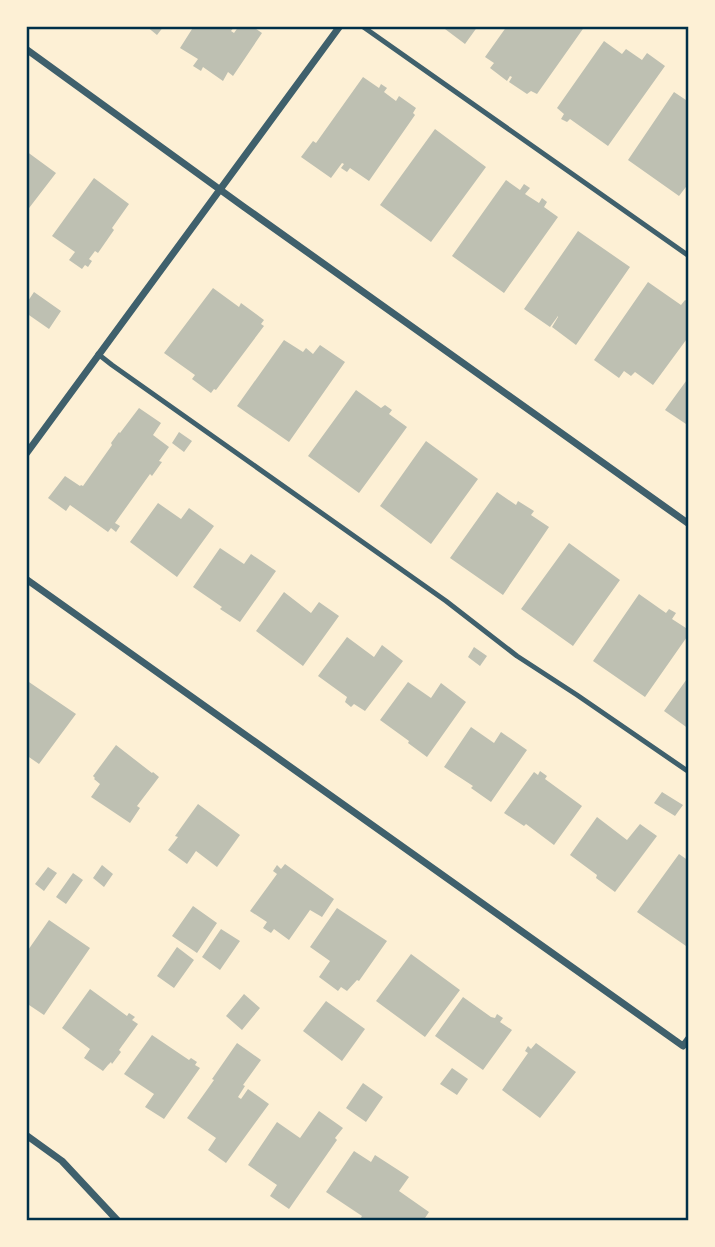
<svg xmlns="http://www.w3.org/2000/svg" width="715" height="1247" viewBox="0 0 715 1247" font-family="'IBM Plex Sans',sans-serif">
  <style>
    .building { fill: #bec0b2 }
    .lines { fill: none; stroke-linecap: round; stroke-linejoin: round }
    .service { stroke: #3f606c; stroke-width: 5 }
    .minor { stroke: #3f606c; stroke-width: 7 }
    .neatline { fill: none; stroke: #003049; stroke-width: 2.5 }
  </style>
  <rect width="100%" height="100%" fill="#fdf0d5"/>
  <path class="building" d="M146 26H164L157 35Z
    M194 26H235L231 31 234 33 239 26H252L262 33 233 76 228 72 223 81 203 67 201 71 193 66 198 59 180 48Z
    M441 26H478L465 44Z
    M507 26H585L537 94 531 91 527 94 509 82 512 77 510 76 507 81 490 68 494 63 485 57Z
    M604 41 622 54 626 49 642 60 647 53 665 66 608 146 570 119 567 122 561 119 564 114 557 108Z
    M363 77 379 88 381 84 387 88 384 92 396 101 399 96 416 108 413 113 415 115 369 181 350 168 347 172 341 168 344 164 342 163 331 178 301 157 313 141 316 143Z
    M674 92 689 102V183L679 196 628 160Z
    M435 129 486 167 431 242 380 205Z
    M26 151 56 173 26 212Z
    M94 178 129 204 112 228 114 230 98 253 95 251 89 259 92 261 88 267 85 265 82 269 69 260 75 252 52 236Z
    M506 180 520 190 524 184 530 188 525 194 539 203 542 198 547 202 544 207 558 217 504 293 452 256Z
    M578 231 630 267 576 345 552 327 558 317V316L550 327 524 309Z
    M648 282 681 305 685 300 689 302V336L653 385 635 372 631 376 624 371 619 378 594 360Z
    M213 288 239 307 241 303 264 320 261 324 264 326 216 390 214 389 211 393 192 379 195 375 164 353Z
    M34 292 61 311 49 329 26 313V304Z
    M284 340 303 352 306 348 313 354 320 345 345 362 289 442 237 406Z
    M689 377V426L665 410Z
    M356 390 381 408 385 405 392 410 389 414 407 427 359 493 308 456Z
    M139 408 161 423 153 435 169 447 159 461 162 462 152 476 150 474 115 523 120 526 116 532 111 528 108 532 70 505 66 511 48 498 65 476 80 486 81 485 83 486 112 445 111 443 119 432 120 433Z
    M179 432 192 441 184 452 172 443Z
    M426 441 478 479 431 544 380 506Z
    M497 492 516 505 518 501 534 511 531 515 549 527 503 595 450 558Z
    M158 503 181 519 189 508 214 526 177 577 130 542Z
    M569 543 620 580 573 646 521 609Z
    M220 548 244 564 251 554 276 571 240 622 220 609 222 607 193 587Z
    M284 592 311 613 319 602 339 616 303 666 256 631Z
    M639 594 666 613 669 609 676 613 672 619 689 630V634L645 697 593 661Z
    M347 637 374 657 382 645 403 661 365 711 354 704 351 707 345 702 347 697 318 676Z
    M474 647 487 656 480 666 468 657Z
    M689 676V729L664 711Z
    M26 680 76 714 39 764 26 755Z
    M408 682 431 698 441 683 466 702 427 757 408 743 409 741 380 720Z
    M471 727 494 743 501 732 527 750 491 802 471 788 473 786 444 767Z
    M116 745 152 773 153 772 159 777 137 806 140 808 130 823 91 797 100 784 94 779 95 778 93 776Z
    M540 771 547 776 545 779 582 806 554 845 526 824 524 826 504 813 534 772 538 775Z
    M662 792 683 805 675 816 654 803Z
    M198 804 240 835 217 867 196 851 187 864 168 850 178 837 175 836Z
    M597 817 627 840 640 824 657 836 615 892 596 878 597 875 570 855Z
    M679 854 689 861V942L686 946 637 912Z
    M285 864 334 899 322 917 310 910 289 940 274 929 271 933 263 928 267 922 250 911 277 874 273 871 277 865 281 869Z
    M102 865 113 874 104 887 93 878Z
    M48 867 57 873 44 891 35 884Z
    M73 873 83 880 66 904 56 897Z
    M193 906 217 923 197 953 172 936Z
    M337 908 387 941 359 981 357 980 347 991 341 987 338 991 319 977 330 961 310 947Z
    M49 920 90 948 44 1015 26 1003V953Z
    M221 929 240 941 220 970 202 957Z
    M177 947 194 960 174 988 157 976Z
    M411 954 460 990 425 1037 376 1001Z
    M90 989 127 1016 129 1013 135 1017 132 1020 138 1024 119 1050 121 1052 112 1064 111 1062 108 1065 103 1071 84 1058 90 1049 62 1028Z
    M244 994 260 1008 242 1030 226 1016Z
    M463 997 491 1017 495 1018 497 1014 503 1018 500 1022 512 1030 483 1070 435 1036Z
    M326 1001 365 1029 342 1061 303 1031Z
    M152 1035 189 1060 191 1058 197 1062 195 1065 200 1068 164 1119 145 1107 154 1094 124 1074Z
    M237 1043 261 1060 243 1085 245 1086 238 1097 241 1099 248 1089 269 1104 226 1163 208 1150 216 1138 187 1118 214 1080 212 1079Z
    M536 1043 576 1072 540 1118 502 1090 528 1053 525 1051 528 1046 531 1049Z
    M452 1068 468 1079 457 1095 440 1084Z
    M363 1083 383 1097 366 1122 346 1108Z
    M319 1111 343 1128 335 1138 337 1140 289 1209 270 1196 277 1185 248 1165 277 1122 300 1138Z
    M354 1151 371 1162 375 1155 409 1177 399 1191 429 1212 423 1221H359L362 1216 326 1192Z"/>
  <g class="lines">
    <path class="service" d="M362 26 689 256
      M98 354 112 365 446 601 517 656 577 695 689 772"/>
    <path class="minor" d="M26 49 244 207 689 524
      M26 454 340 26
      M26 579 683 1046 689 1038
      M26 1135 62 1161 118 1221"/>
  </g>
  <rect width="715" height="1247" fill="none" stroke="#fdf0d5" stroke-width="56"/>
  <rect x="28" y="28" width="659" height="1191" class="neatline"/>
</svg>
